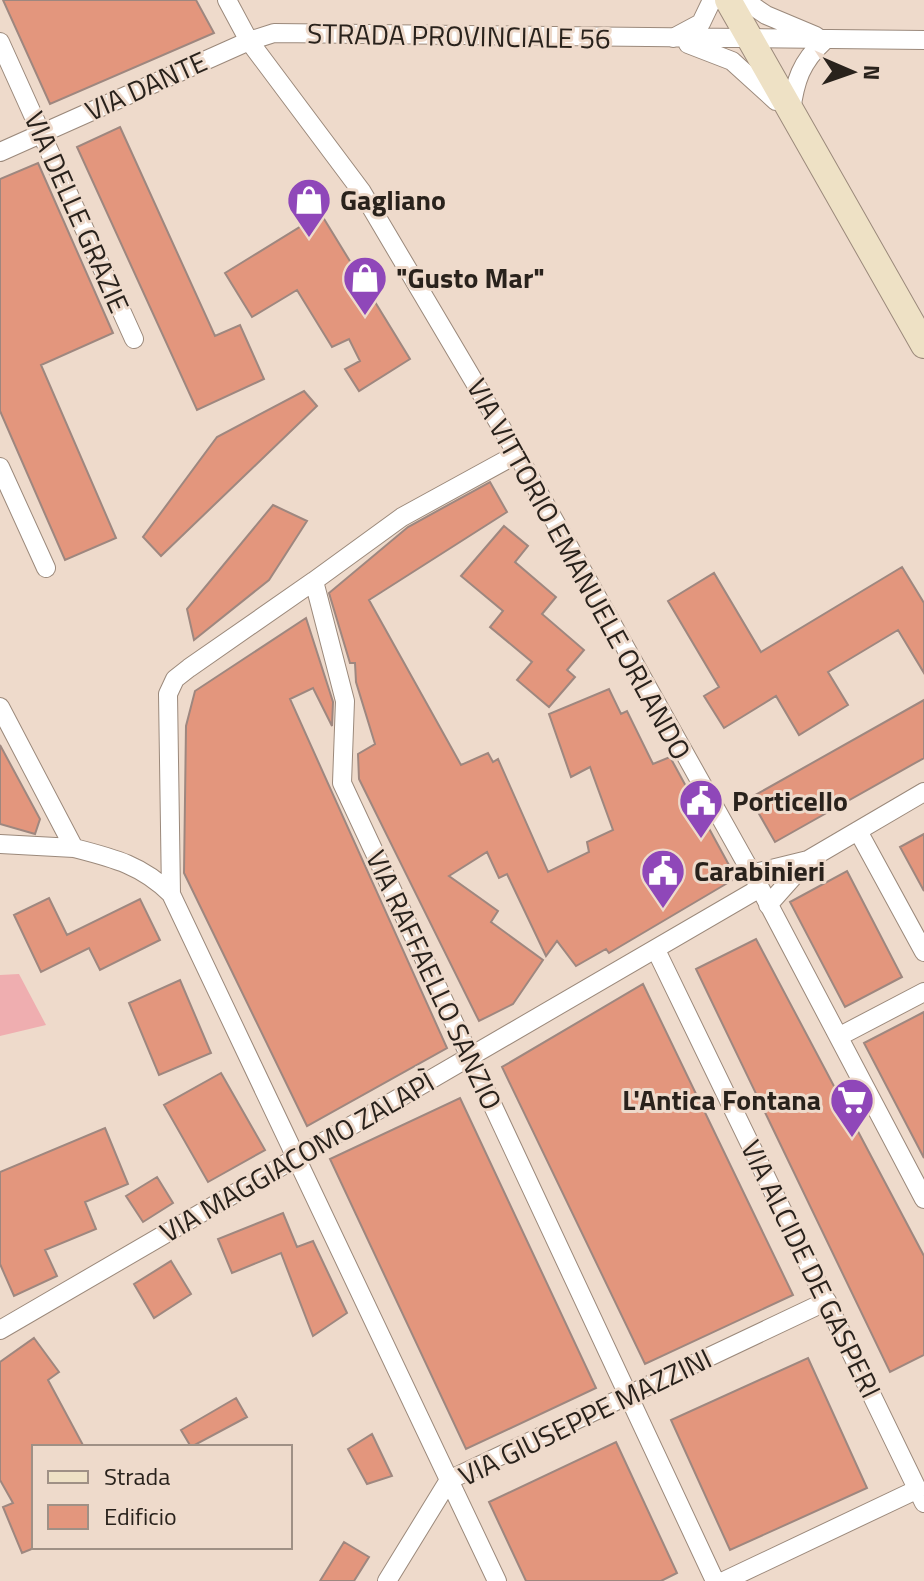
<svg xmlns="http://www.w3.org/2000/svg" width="924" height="1581" viewBox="0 0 924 1581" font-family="'Titillium Web',sans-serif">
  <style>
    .green { fill: #efaeb0 }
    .building { fill: #e3967d; stroke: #9e877f; stroke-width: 2 }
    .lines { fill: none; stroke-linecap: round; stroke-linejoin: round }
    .street-casing { stroke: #9b897b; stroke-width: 20 }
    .secondary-casing { stroke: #9b897b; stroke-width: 28 }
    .street { stroke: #fff; stroke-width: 18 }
    .secondary { stroke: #eee1c5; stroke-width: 26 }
    .labels { text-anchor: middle; stroke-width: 6; stroke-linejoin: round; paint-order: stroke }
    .street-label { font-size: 28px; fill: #29221c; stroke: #eedacb }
    .poi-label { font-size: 28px; font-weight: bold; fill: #29221c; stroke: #eedacb; text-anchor: start }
  </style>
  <rect width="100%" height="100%" fill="#eedacb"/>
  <path class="green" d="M19 974 46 1025 0 1036V975Z"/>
  <path class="building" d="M3 0H196L214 33 50 104Z
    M120 127 215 336 240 325 264 379 197 410 77 147Z
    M38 163 113 333 41 365 116 538 65 560 0 411V179Z
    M321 214 410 359 359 391 345 369 360 361 349 339 332 347 297 290 252 317 225 273Z
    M304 391 317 406 161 556 143 537 217 437Z
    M490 482 507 512 369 600 461 765 488 753 493 762 498 759 548 872 589 852 587 842 613 830 590 767 571 777 549 714 609 689 621 714 627 711 653 764 670 757 736 878 609 953 606 949 576 966 557 941 546 956 507 874 499 878 487 852 449 876 498 911 491 922 543 960 513 1004 479 1021 359 779 358 754 375 744 356 682 355 663H350L329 593 408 527Z
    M273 505 307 521 269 580 194 640 187 609Z
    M504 526 528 546 515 562 556 597 542 614 584 650 567 670 575 677 549 707 517 680 532 662 490 627 503 611 461 576Z
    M902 567 924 603V673L898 630 828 672 848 705 799 735 776 696 724 728 704 696 719 687 668 601 714 573 761 652Z
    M306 618 333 702 332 726 313 688 290 699 447 1048 307 1126 184 873 186 726 195 691Z
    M924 700V758L775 842 750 798Z
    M0 745 40 819 35 834 0 824Z
    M924 834V891L900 847Z
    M847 871 902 977 845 1007 790 902Z
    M49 898 67 935 140 899 160 940 100 970 89 948 41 972 14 915Z
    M756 939 924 1256V1355L890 1372 696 969Z
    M180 980 211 1053 159 1075 129 1003Z
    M643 984 793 1295 645 1364 502 1067Z
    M924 1012V1158L864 1043Z
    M221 1073 265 1150 208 1182 164 1105Z
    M460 1098 596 1388 466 1449 330 1159Z
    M105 1128 128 1184 85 1202 96 1229 45 1250 57 1276 14 1296 0 1264V1172Z
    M157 1177 173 1203 143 1222 126 1196Z
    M283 1213 297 1247 313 1241 347 1313 313 1336 281 1253 232 1273 218 1239Z
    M171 1261 191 1294 154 1318 134 1284Z
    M34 1338 59 1372 48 1380 84 1447H34V1548L22 1553 3 1507 13 1503 0 1480V1362Z
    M808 1358 867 1488 730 1550 671 1420Z
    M236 1398 247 1417 191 1447 181 1430Z
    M372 1434 392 1476 367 1484 348 1449Z
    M616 1442 677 1573 661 1581H526L489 1502Z
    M344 1542 369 1557 354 1581H320Z"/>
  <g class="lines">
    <g class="street-casing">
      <path id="street" d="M227 0 249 41 362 192 517 454 760 888 924 1199
        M744 0 766 15 816 36
        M673 38 701 23 712 0
        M0 42 134 339
        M688 44 732 61 776 101
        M791 111C795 81 801 62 824 41
        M0 152 249 41 274 33 924 40
        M517 454 402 517 314 581 345 701 342 783 715 1581
        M0 467 46 568
        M314 581 189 668 175 679 168 694 171 894 497 1581
        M0 707 74 848C113 858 142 865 171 894
        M858 831 924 952
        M0 844 74 848
        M751 874 808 860 924 792
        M768 905 808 860
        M656 950 924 1503
        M840 1036 924 992
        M0 1330 760 888
        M387 1581 449 1480 827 1301
        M724 1581 918 1489"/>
    </g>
    <g class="secondary-casing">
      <path id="secondary" d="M728 0 924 345"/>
    </g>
    <use href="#street" class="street"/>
    <use href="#secondary" class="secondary"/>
  </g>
  <defs>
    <g id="shop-pin" transform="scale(2.3)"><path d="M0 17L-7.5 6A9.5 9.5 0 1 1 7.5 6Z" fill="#8f47b9" stroke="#eedacb"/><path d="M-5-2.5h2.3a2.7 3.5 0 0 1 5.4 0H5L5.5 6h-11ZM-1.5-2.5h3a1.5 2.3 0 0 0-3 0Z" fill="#fff"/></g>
    <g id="civic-pin" transform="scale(2.3)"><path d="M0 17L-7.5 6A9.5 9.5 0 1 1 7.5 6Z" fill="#8f47b9" stroke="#eedacb"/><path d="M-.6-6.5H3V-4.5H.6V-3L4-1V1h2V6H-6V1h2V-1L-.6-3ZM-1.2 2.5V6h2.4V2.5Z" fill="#fff"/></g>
    <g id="supermarket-pin" transform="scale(2.3)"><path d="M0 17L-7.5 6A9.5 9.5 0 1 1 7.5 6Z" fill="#8f47b9" stroke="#eedacb"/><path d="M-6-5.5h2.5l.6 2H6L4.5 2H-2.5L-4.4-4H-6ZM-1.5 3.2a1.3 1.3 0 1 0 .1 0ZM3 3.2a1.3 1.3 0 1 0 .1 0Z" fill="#fff"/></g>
  </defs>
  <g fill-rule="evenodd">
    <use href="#shop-pin" x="309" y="200"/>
    <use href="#shop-pin" x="365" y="278"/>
    <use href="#civic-pin" x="701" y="801"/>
    <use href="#civic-pin" x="663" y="871"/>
    <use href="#supermarket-pin" x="852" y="1100"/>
  </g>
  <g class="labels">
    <g class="street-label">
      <text transform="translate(459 36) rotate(1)" y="10">STRADA PROVINCIALE 56</text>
      <text transform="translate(146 86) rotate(-24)" y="10">VIA DANTE</text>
      <text transform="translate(77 212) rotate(66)" y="10">VIA DELLE GRAZIE</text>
      <text transform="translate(579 569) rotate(61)" y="10">VIA VITTORIO EMANUELE ORLANDO</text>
      <text transform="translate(434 980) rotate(65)" y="10">VIA RAFFAELLO SANZIO</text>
      <text transform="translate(297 1157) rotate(-30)" y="10">VIA MAGGIACOMO ZALAPÌ</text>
      <text transform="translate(811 1269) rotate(64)" y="10">VIA ALCIDE DE GASPERI</text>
      <text transform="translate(585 1417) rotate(-26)" y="10">VIA GIUSEPPE MAZZINI</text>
    </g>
    <g class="poi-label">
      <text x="340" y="210">Gagliano</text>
      <text x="396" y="288">"Gusto Mar"</text>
      <text x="732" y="811">Porticello</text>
      <text x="694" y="881">Carabinieri</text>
      <text x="821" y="1110" text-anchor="end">L'Antica Fontana</text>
    </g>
  </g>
  <rect x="32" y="1445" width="260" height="104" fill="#eedacb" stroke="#9f9085" stroke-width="2"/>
  <rect x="48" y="1471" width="40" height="12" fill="#eee1c5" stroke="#9f9085" stroke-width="2"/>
  <text x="104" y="1485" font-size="24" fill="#29221c">Strada</text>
  <rect x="48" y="1505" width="40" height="24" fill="#e3967d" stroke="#9f9085" stroke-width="2"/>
  <text x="104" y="1525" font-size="24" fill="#29221c">Edificio</text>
  <g transform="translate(852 72) rotate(92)" stroke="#eedacb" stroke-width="6" paint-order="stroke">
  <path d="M0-6L14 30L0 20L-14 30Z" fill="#29221c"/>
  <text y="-12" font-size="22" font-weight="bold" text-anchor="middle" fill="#29221c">N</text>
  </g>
</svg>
